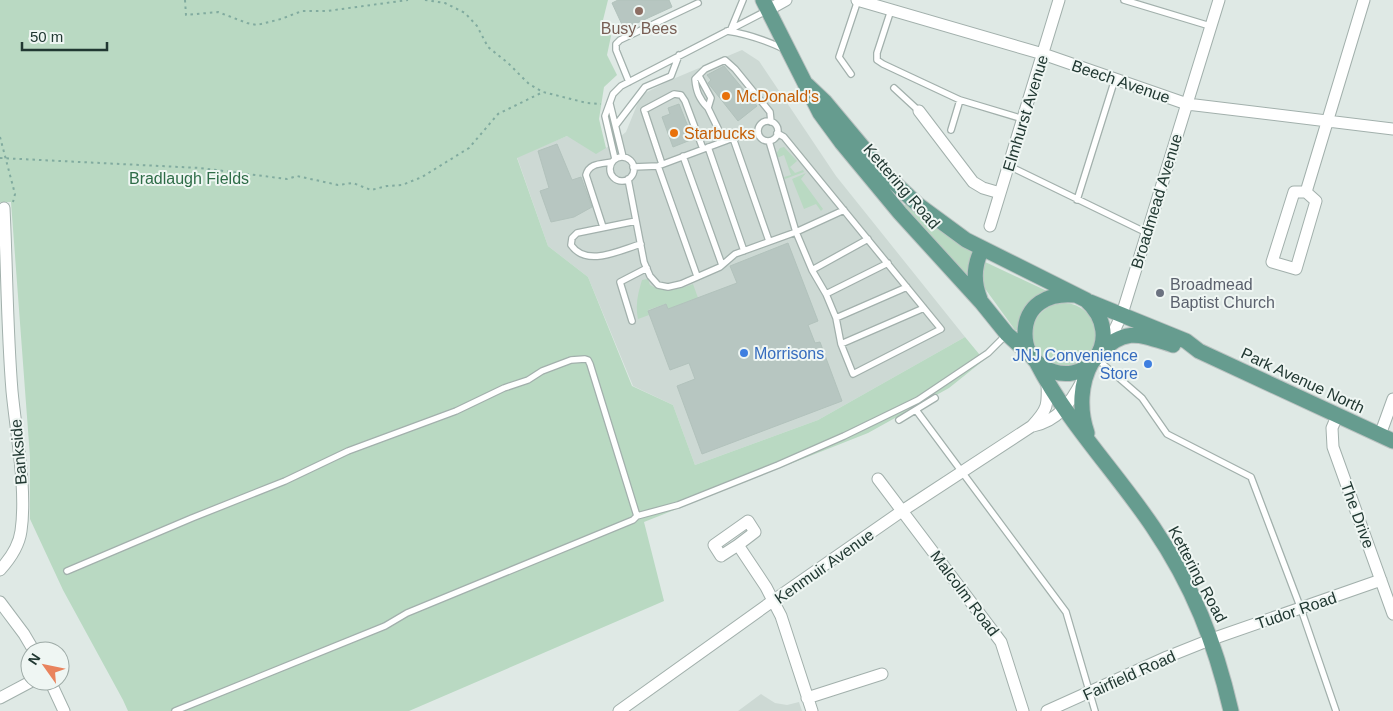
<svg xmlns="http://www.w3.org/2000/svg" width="1393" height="711" viewBox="0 0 1393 711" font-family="Helvetica,sans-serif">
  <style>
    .built { fill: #cdd9d4 }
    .green { fill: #b9d9c2 }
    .building { fill: #b7c6c1; stroke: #b2c2bc }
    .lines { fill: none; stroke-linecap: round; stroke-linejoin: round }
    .service-casing { stroke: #a2b0ac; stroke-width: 8 }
    .minor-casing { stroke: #a2b0ac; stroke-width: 13 }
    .primary-casing { stroke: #bcc3c2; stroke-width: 17 }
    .path { stroke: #81ab9f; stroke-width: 2; stroke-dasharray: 2.5 4; stroke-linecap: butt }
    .service { stroke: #fff; stroke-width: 5.5 }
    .minor { stroke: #fff; stroke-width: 11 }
    .primary { stroke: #669c8f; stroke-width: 15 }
    .education-dot { fill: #8d6e63; stroke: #eff6f3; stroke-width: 2 }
    .food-dot { fill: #e8710a; stroke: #eff6f3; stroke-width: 2 }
    .worship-dot { fill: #6b7280; stroke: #eff6f3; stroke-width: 2 }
    .shop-dot { fill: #3f7fe0; stroke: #eff6f3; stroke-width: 2 }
    .labels { text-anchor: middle; stroke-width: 4; stroke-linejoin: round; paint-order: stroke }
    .education-label { font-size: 16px; fill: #785e54; stroke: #eff6f3 }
    .street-label { font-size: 16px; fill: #213832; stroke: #eff6f3 }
    .food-label { font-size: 16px; fill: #c56008; stroke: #eff6f3; text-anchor: start }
    .park-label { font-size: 16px; fill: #2e6c47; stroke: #eff6f3 }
    .worship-label { font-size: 16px; fill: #5b616d; stroke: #eff6f3; text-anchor: start }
    .shop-label { font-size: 16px; fill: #366cbe; stroke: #eff6f3; text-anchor: start }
  </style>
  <rect width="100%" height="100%" fill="#dfe9e5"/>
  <path class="built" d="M742 50 759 61 836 176 965 337 818 420 695 465 673 405 633 386 588 277 548 246 517 157 567 136 606 148 626 132 641 95 673 79Z
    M761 694 775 703 787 705 799 702 802 711H738Z"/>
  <path class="green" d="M0 0H608L603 20 611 36 607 55 617 75 604 87 599 119 606 148 596 154 567 136 517 158 548 246 588 277 632 386 673 405 695 465 818 420 965 337 984 360 949 388 868 433 644 522 664 601 409 711H128L123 700 63 590 30 519V457L11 202H0Z
    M784 147 797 161 790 167 795 173 803 170 804 172 785 179 784 177 791 175 784 155 777 158 776 154 780 148Z
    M806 173 801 179 823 209 821 211 816 204 804 209 792 179Z
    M907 203 938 229 974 254 969 277 902 208Z
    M983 261 1047 291 1019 330H1015L981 283Z
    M648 279 650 285C663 293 679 290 693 284L698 298 668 309 665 304 648 310 649 315 638 319C635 305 638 293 642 280Z
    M1032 335a32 32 0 1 1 64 0a32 32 0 1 1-64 0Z"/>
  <path class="building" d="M618 0H669L672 7 624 29 612 3Z
    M724 66 757 106 738 121 708 83 711 80 707 75Z
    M679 104 693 139 673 147 662 117 670 114 668 108Z
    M557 144 572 180 581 177 592 207 574 217 551 222 540 191 549 188 538 151Z
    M788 243 818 321 808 325 815 343 820 342 842 401 702 454 677 386 695 379 689 363 670 370 648 311 666 304 668 309 737 283 730 266Z"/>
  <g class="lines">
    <g class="service-casing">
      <path id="service" d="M1124 0 1210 26
        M891 10 877 53V60L883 64 960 100 1023 119
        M731 29 743 0
        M727 31C748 34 765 40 784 49
        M851 74 839 57 858 0
        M699 76 711 98 708 108 724 141
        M629 82 616 50V44L620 40 698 3
        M894 88 919 111
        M610 104 623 157
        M708 108C699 99 696 91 695 79L705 69 725 60 735 69 770 112 771 122
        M758 131a10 10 0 1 1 20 0a10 10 0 1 1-20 0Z
        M616 125 645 87 671 76 679 55
        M951 130 960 100
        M777 133 784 137 941 329 853 374 841 344 836 318 826 294 812 270 796 232 844 210
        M733 138 769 241
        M708 147 744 251
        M683 156 722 265
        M610 169a12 12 0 1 1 24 0a12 12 0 1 1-24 0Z
        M615 159 605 116 613 94 621 86 768 10
        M662 164 644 110 674 94 681 95 685 101 703 149
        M658 166 697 276
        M1009 166 1147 233
        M633 167 658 166 733 138 758 132
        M628 179 644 262 650 276 658 285 668 287 681 284 720 267 735 254 796 232 769 141
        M1077 200 1115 79
        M636 221 577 233 572 238 571 245C587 268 620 250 641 244
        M603 227 586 175C589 163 601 164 612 162
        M812 270 868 239
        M826 294 888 263
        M836 318 907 287
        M632 321 620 282 647 268
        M841 344 924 308
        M1096 358 1142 398 1167 434 1251 477 1301 609 1336 711
        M916 410 1066 612 1095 711
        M899 420 935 398
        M67 571 192 518 285 481 348 451 456 411 504 388 528 380 542 371 571 360 585 359 588 360 590 364 637 516
        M175 711 385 626 407 613 633 520 637 516 678 505 778 465 844 436 918 400 988 353 1007 334"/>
    </g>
    <g class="minor-casing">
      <path id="minor" d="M857 0 1043 54 1187 104 1393 129
        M768 10 786 0
        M919 111 973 182 983 188 1000 193
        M1306 192H1294L1272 262 1296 269 1316 201 1306 192 1364 0
        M990 226 1059 0
        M1108 344 1122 314 1219 0
        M1337 416 1332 428 1333 447 1393 614
        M1033 426C1058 421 1071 402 1082 381
        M1380 435 1393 399
        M878 479 1001 642 1023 711
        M738 545 755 532 748 521 714 545 721 556 738 545 766 587 781 616 812 711
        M0 570C10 559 19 546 21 531 27 490 16 433 12 391 7 330 7 269 4 208
        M0 602 24 634 34 651
        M50 681 64 711
        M0 698 32 681
        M807 698 882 674
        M619 711 774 600 902 511 1032 426C1048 409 1048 405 1047 382
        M1047 711 1167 657 1212 639 1381 580"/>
    </g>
    <g class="primary-casing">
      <path id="primary" d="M763 0 820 113 842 143 900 213 982 303 1007 334 1029 354
        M807 85 825 102 886 175 917 204 966 240 1086 300C1128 338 1085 394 1042 366 1031 359 1025 347 1025 334 1025 304 1049 293 1074 295
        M980 299C973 282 974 265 982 249
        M1090 302 1186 341 1199 351 1393 441
        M1099 354C1125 326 1141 335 1173 345
        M1037 363C1068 423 1116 472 1153 527 1193 586 1215 642 1231 711
        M1087 433C1079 410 1080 383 1092 362"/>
    </g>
    <path class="path" d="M185 0 186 15 218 12 247 23 257 25 281 19 302 11H327L408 0
      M425 0 445 3 465 13 477 26 488 47 508 63 529 84 543 92 587 103 601 104
      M0 137 15 194 13 202
      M0 158 200 168 287 179 297 176 338 185 353 183 371 190 387 186 402 185 422 177 469 148 498 114 543 92
      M26 670 30 661"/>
    <use href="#service" class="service"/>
    <use href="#minor" class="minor"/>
    <use href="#primary" class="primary"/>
  </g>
  <circle class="education-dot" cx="639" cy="11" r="5"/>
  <g class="food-dot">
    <circle cx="726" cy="96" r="5"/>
    <circle cx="674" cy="133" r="5"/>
  </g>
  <circle class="worship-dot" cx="1160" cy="293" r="5"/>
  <g class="shop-dot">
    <circle cx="744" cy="353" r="5"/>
    <circle cx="1148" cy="364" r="5"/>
  </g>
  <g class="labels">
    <g class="education-label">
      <text x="639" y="34">Busy Bees</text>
    </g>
    <g class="street-label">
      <text transform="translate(1121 81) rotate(19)" y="6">Beech Avenue</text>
      <text transform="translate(1025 113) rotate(-73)" y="6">Elmhurst Avenue</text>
      <text transform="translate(902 186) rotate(49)" y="6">Kettering Road</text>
      <text transform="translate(1156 201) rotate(-73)" y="6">Broadmead Avenue</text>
      <text transform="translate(1303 380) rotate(25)" y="6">Park Avenue North</text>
      <text transform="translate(18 452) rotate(-95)" y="6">Bankside</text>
      <text transform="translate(1358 515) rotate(70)" y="6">The Drive</text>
      <text transform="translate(824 566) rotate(-35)" y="6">Kenmuir Avenue</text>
      <text transform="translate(1198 574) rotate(62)" y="6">Kettering Road</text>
      <text transform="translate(965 593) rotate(53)" y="6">Malcolm Road</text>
      <text transform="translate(1296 610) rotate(-19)" y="6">Tudor Road</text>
      <text transform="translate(1129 675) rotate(-24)" y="6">Fairfield Road</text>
    </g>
    <g class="food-label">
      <text x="736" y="102">McDonald's</text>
      <text x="684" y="139">Starbucks</text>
    </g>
    <g class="park-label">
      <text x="189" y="184">Bradlaugh Fields</text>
    </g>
    <g class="worship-label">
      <text x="1170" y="290">Broadmead<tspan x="1170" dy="18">Baptist Church</tspan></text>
    </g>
    <g class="shop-label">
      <text x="754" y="359">Morrisons</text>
      <text x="1138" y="361" text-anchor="end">JNJ Convenience<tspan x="1138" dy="18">Store</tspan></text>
    </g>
  </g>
  <g transform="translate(45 666) rotate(303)"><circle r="24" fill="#eff6f3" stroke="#9daaa6"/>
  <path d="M0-4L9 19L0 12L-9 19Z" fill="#e9835d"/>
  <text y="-8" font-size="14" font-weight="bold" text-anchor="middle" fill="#213832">N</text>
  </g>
  <path d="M22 42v8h85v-8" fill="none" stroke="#213832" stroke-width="2.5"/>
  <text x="30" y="42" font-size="15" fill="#213832" stroke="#eff6f3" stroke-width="4" paint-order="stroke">50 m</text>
</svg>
